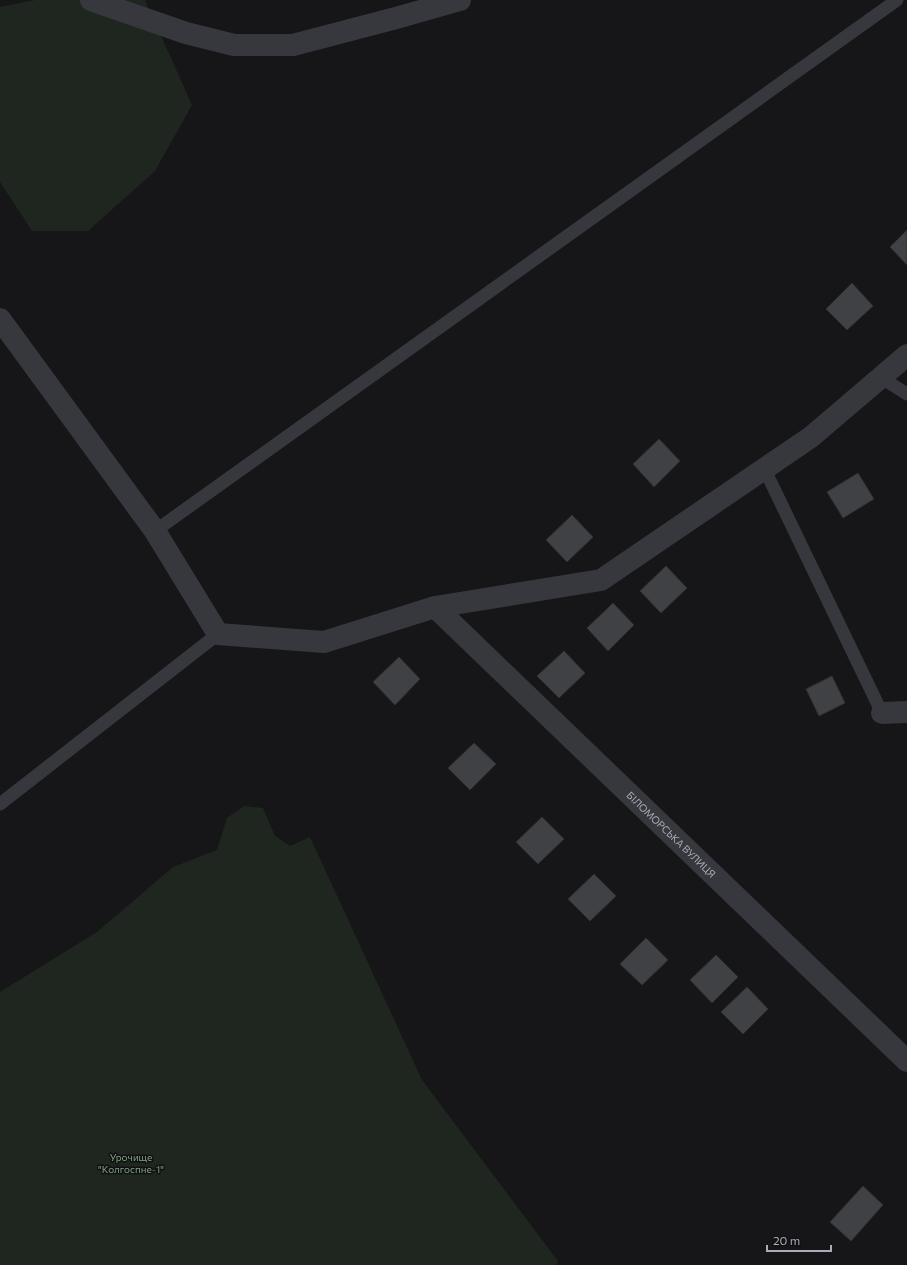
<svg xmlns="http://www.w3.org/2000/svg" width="907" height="1265" viewBox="0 0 907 1265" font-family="Commissioner,sans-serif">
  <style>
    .green { fill: #1e261f }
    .building { fill: #404145; stroke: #303034 }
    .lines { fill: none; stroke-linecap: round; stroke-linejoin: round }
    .lane { stroke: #37383d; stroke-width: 13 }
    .street { stroke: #37383d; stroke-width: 22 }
    .labels { text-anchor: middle; stroke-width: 3; stroke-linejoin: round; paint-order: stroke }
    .street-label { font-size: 10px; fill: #a8adb8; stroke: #111113 }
    .park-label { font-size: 10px; fill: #7fa381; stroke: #111113 }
  </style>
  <rect width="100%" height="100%" fill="#161618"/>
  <path class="green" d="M35 0H145L192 105 155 171 88 231H32L0 182V7Z
    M244 806 263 808 275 836 290 846 310 837 422 1080 558 1261 557 1265H0V992L97 932 173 867 217 850 227 818Z"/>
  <path class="building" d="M907 230V265L890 247Z
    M852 283 873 306 847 330 826 309Z
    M659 439 680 461 654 487 633 464Z
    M858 473 874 499 843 518 827 492Z
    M572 515 593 537 567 562 546 540Z
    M666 566 687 588 661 613 640 591Z
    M613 603 634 625 608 651 587 628Z
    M564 651 585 673 559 698 537 676Z
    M399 657 420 679 395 705 373 682Z
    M832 676 845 703 819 716 806 689Z
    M474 743 496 764 470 790 448 768Z
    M542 817 564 839 538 864 516 842Z
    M594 874 616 896 590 921 568 899Z
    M646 938 668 960 642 985 620 964Z
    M716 955 738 977 712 1003 690 980Z
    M747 987 768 1009 743 1034 721 1012Z
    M863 1186 883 1205 851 1241 830 1222Z"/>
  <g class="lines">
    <path class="lane" d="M880 377 907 394
      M764 468 882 713
      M155 531 897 0
      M0 804 218 634"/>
    <g class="street">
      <path d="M91 0 186 33 234 45H293L396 18 460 0"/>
      <path d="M0 319 155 531 218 634 324 642 435 607 601 580 811 437 907 355"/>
      <path id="s1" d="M435 607 907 1061"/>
      <path d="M882 713 907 712"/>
    </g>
  </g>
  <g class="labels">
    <g class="street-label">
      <text dy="4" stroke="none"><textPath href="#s1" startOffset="328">БІЛОМОРСЬКА ВУЛИЦЯ</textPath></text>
    </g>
    <g class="park-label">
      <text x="131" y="1161">Урочище<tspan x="131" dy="12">"Колгоспне-1"</tspan></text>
    </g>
  </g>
  <path d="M767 1245v6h64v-6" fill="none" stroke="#a8adb8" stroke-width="2"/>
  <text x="773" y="1245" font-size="12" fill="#a8adb8" stroke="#111113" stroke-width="3" paint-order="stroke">20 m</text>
</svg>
